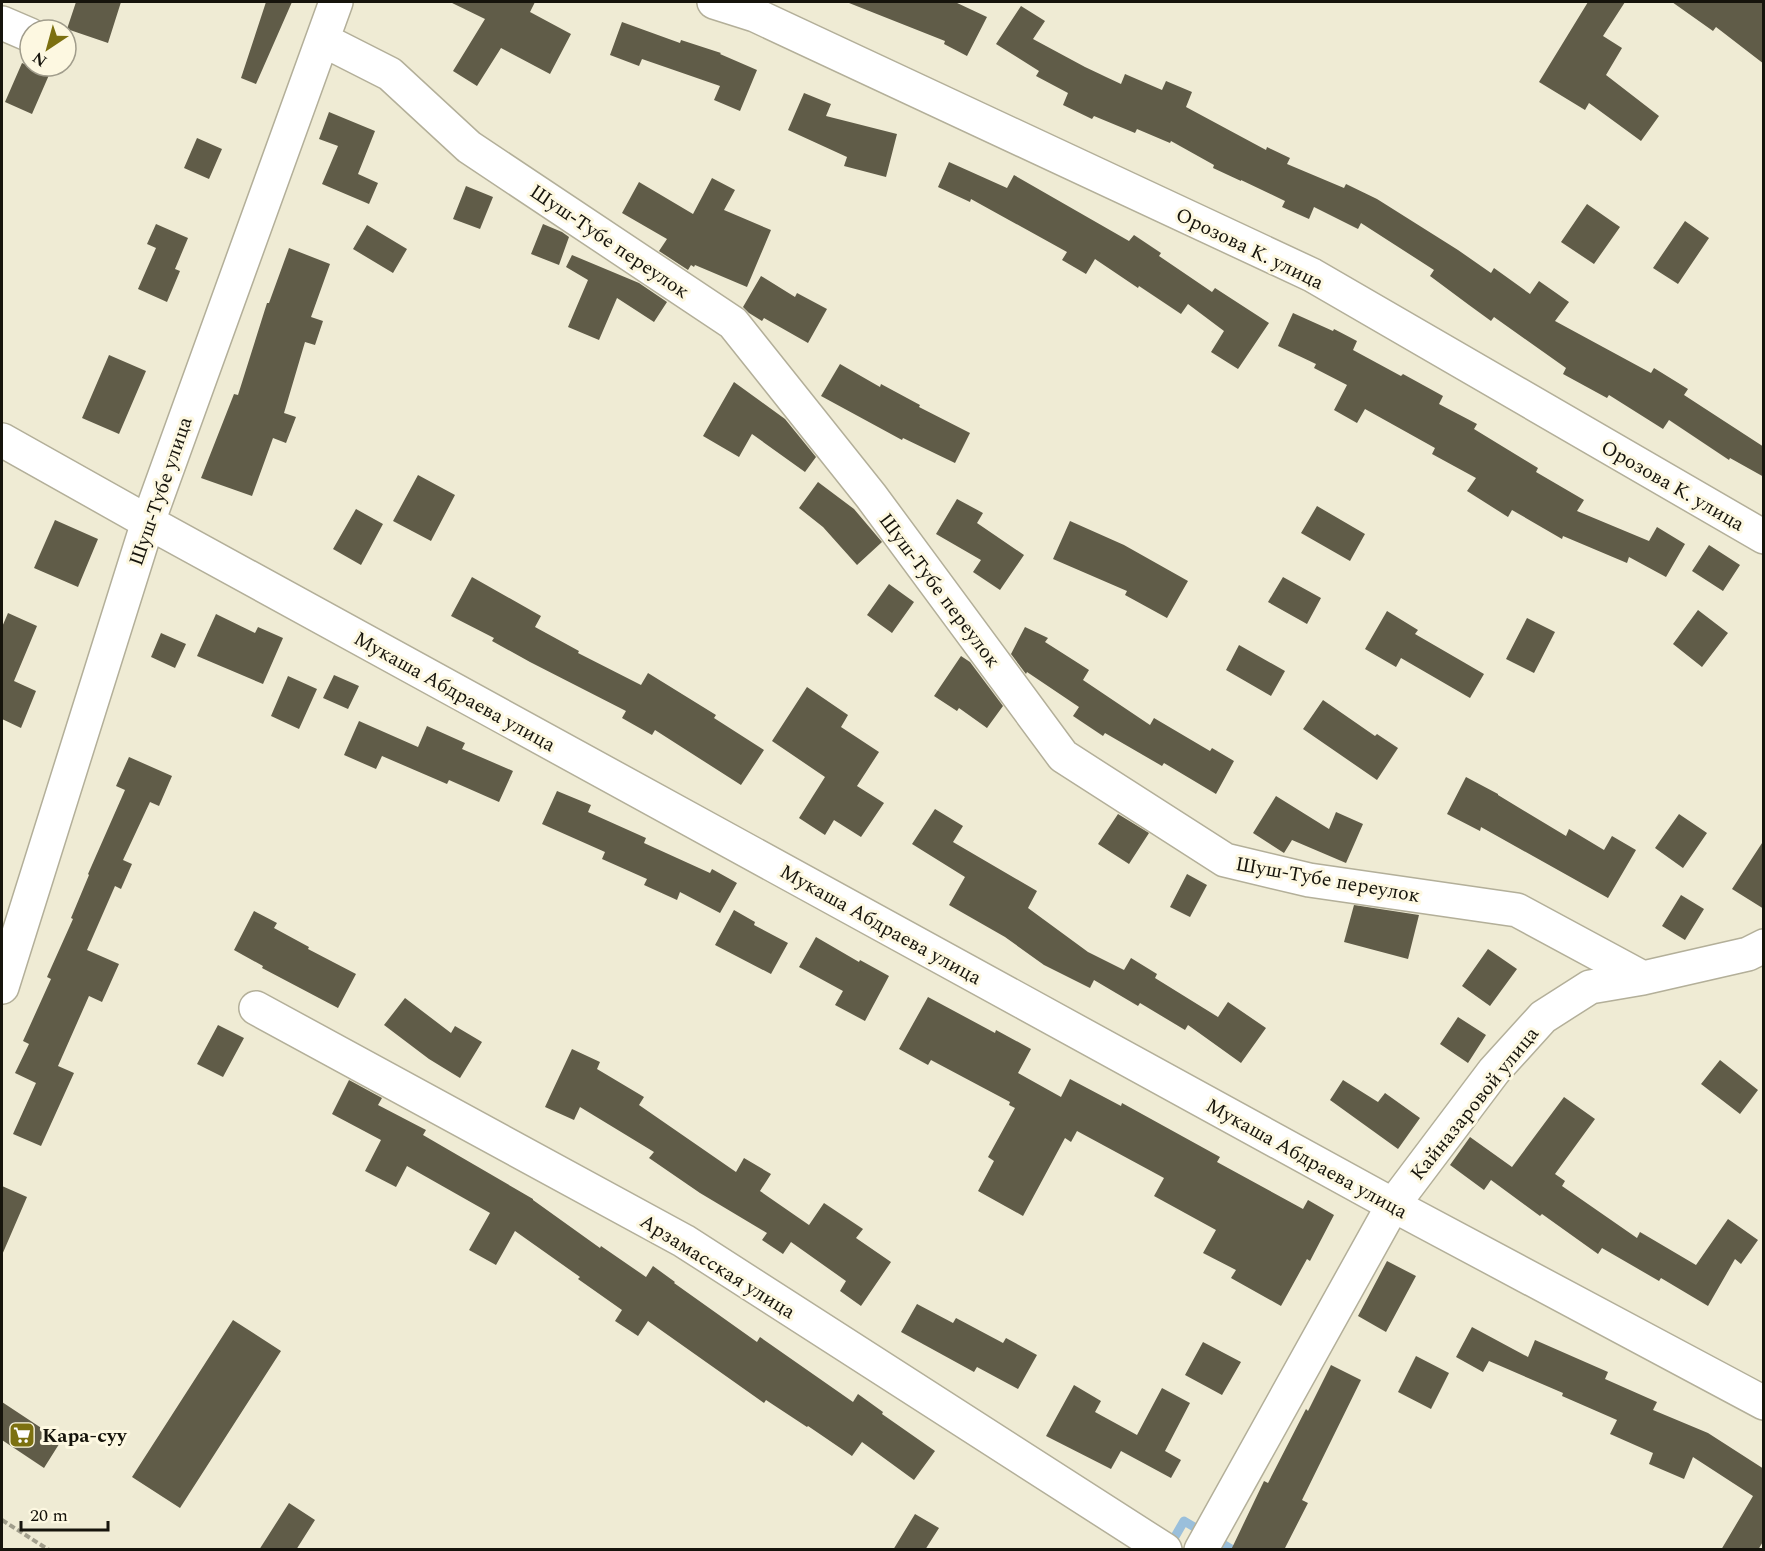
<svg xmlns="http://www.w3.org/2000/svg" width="1765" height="1551" viewBox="0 0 1765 1551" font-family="Spectral,serif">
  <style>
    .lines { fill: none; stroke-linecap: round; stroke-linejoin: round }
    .stream { stroke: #9abfdb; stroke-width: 9 }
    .building { fill: #605c48 }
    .minor-casing { stroke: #b3af99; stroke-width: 36 }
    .path { stroke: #a19e8c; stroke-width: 4; stroke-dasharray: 6 3; stroke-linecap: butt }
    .minor { stroke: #fff; stroke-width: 33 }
    .labels { text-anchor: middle; stroke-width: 6; stroke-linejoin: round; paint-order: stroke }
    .street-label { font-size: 20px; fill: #16140c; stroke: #fdf8e1 }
    .poi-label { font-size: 20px; font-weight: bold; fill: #16140c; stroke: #fdf8e1; text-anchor: start }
  </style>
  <rect width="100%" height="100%" fill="#efebd4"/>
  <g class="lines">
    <path class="stream" d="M1169 1547 1184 1521 1233 1550"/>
  </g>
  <path class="building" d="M76 2H121L108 43 67 29Z
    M266 2H292L256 84 241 78Z
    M450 2H535L530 12 571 34 550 74 501 48 477 86 453 71 485 19Z
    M849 2H955L987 17 967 56 944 44 945 41 849 3Z
    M1588 2H1625L1603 36 1622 48 1606 75 1659 116 1641 141 1589 103 1585 110 1539 82Z
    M1672 2H1764V64L1716 27 1713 31Z
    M1021 6 1045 21 1033 39 1085 67 1121 84 1125 74 1162 90 1166 81 1192 92 1186 107 1266 150 1267 147 1290 158 1287 164 1344 188 1346 184 1377 199 1458 250 1491 273 1494 268 1530 294 1539 281 1569 302 1555 321 1651 373 1654 368 1688 389 1684 395 1764 447V477L1730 458 1729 460 1669 420 1663 429 1609 395 1607 398 1563 374 1566 368 1494 317 1491 321 1469 305 1430 276 1434 270 1361 223 1358 229 1314 207 1309 219 1282 207 1285 201 1241 180V181L1213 168 1214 165 1171 141 1170 143 1137 129 1135 133 1094 116 1092 119 1063 105 1068 93 1036 76 1039 71 996 44Z
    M622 22 680 43 681 40 721 53 720 54 757 70 740 111 714 100 720 86 642 59 639 66 610 55Z
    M22 63 49 75 32 114 5 102Z
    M804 93 831 104 826 116 897 134 886 177 844 166 847 157 788 130Z
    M329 112 375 131 358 174 378 183 369 204 322 184 338 146 319 139Z
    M197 138 222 149 209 179 184 168Z
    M949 162 1007 188 1014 175 1129 241 1134 235 1161 253 1159 256 1212 292 1215 288 1269 323 1238 369 1211 352 1224 331 1188 304 1181 314 1139 286 1138 288 1095 259 1086 274 1062 260 1067 252 971 199 970 202 938 187Z
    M712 178 735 190 724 210 771 230 747 287 695 265 694 267 691 265 688 270 659 251 667 239 622 213 639 182 693 214Z
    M466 186 493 197 480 229 453 219Z
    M1587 204 1620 227 1594 264 1561 242Z
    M1685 221 1709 238 1678 284 1653 268Z
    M156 224 188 238 175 269 180 271 167 302 138 289 156 248 147 244Z
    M543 224 562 232 569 237 559 265 531 254Z
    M367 225 407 249 393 273 353 249Z
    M289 248 330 264 311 317 323 321 315 345 305 342 284 413 296 417 286 443 273 438 252 496 201 478 234 394 238 395 267 303H269Z
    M572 255 639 283 667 302 654 322 617 298 599 340 568 327 588 280 566 267Z
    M761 276 795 297 797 293 827 309 808 343 764 318 762 321 749 313 743 307Z
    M1293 313 1333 331 1334 329 1357 341 1353 350 1401 376 1403 374 1443 396 1439 404 1477 424 1474 429 1538 468 1536 472 1584 500 1577 511 1649 541 1657 527 1685 544 1666 577 1629 557 1627 563 1563 536 1562 539 1512 510 1508 517 1467 491 1476 478 1432 454 1435 448 1365 409 1357 423 1334 410 1347 385 1314 368 1316 364 1278 346Z
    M109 355 146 371 119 434 82 418Z
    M840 364 880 387 881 384 920 405 919 407 970 433 955 463 903 438 902 440 821 396Z
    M734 382 785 419 816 457 805 472 752 434 739 457 703 436Z
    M418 475 455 495 431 541 393 521Z
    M818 482 854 509 882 542 857 565 823 527 799 508Z
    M957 499 983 513 977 523 1024 555 1000 590 973 572 981 560 936 534Z
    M1317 506 1365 534 1350 561 1301 533Z
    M356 509 383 524 361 565 333 549Z
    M55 520 98 539 78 587 34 568Z
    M1070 521 1124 545 1188 581 1167 618 1125 595 1127 591 1053 559Z
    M1709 545 1740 565 1723 591 1692 571Z
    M472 577 541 616 535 627 579 651 578 653 641 685 648 673 716 715 714 718 764 750 741 785 655 730 652 735 622 718 626 711 530 662 492 641 494 638 451 616Z
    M1283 577 1321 598 1307 624 1268 602Z
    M889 584 914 602 892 633 867 615Z
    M1698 610 1728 633 1702 667 1673 644Z
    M1387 611 1418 630 1415 634 1484 674 1470 698 1401 658 1396 667 1365 649Z
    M8 613 37 626 14 681 36 691 21 728 2 719V627Z
    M216 614 255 633 258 627 283 638 263 684 197 656Z
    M1527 618 1555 632 1534 673 1506 659Z
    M1025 627 1048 638 1045 642 1089 670 1083 680 1150 725 1154 718 1210 751 1212 748 1234 761 1216 794 1164 763 1162 766 1105 733 1103 736 1073 716 1079 707 1027 672 1026 674 1011 654Z
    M161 633 186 644 175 668 151 657Z
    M1239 645 1285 671 1271 696 1226 670Z
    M961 656 970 662 1003 706 987 728 959 708 957 711 934 696Z
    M334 675 359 686 348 709 323 698Z
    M288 676 317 689 299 729 271 716Z
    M807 687 848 715 841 727 879 752 857 786 884 803 861 837 834 820 825 835 799 818 825 777 772 741Z
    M1323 700 1375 736 1377 734 1398 748 1377 780 1303 729Z
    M359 721 418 747 427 726 465 743 462 749 513 771 499 802 449 780 447 784 382 756 376 769 344 755Z
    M129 757 172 776 159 806 150 802 123 860 132 864 121 889 115 886 87 950 119 964 102 1002 89 996 58 1066 74 1073 41 1146 13 1134 36 1083 15 1073 29 1044 23 1041 51 979 47 977 73 919 71 918 89 875 88 874 125 790 116 786Z
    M1466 777 1498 794V795L1566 836 1569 829 1604 850 1612 836 1636 850 1608 898 1481 827 1480 831 1447 814Z
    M557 791 591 805 588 812 646 838 644 843 710 873 712 869 737 883 720 913 680 892 677 900 644 885 647 879 602 859 605 852 542 824Z
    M1276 796 1329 829 1336 812 1363 824 1346 863 1292 840 1284 853 1253 833Z
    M935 809 963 826 953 842 1037 891 1028 908 1088 952 1124 970 1131 958 1157 974 1155 978 1218 1017 1228 1002 1266 1028 1241 1063 1188 1025 1185 1030 1140 1003 1138 1006 1094 980 1090 988 1044 965 1005 937 949 905 965 877 912 844Z
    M1118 814 1149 833 1129 864 1098 844Z
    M1679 814 1707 833 1683 868 1655 848Z
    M1764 840V909L1732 889Z
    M1187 874 1207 885 1190 917 1170 907Z
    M1681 895 1704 909 1685 940 1662 926Z
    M1354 905 1419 915 1408 959 1344 942Z
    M734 910 755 922 754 925 788 943 771 974 715 945Z
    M254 911 277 923 274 928 309 947 308 949 356 974 338 1008 262 968 263 966 234 950Z
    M816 937 859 962 860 960 889 976 865 1021 835 1005 843 991 799 967Z
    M1488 949 1517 969 1490 1006 1462 986Z
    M928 997 995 1033 996 1030 1031 1049 1018 1073 1061 1097 1070 1079 1121 1106 1122 1103 1220 1157 1217 1162 1303 1209 1308 1200 1334 1215 1310 1261 1307 1259 1281 1306 1231 1278 1236 1270 1203 1253 1216 1230 1154 1196 1164 1178 1077 1131 1071 1142 1065 1138 1023 1216 978 1191 994 1161 988 1157 1015 1108 1009 1105 1010 1102 931 1060 928 1065 899 1049Z
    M405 998 451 1033 455 1026 482 1042 460 1078 429 1059 384 1025Z
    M1458 1017 1486 1035 1468 1063 1440 1044Z
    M218 1025 244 1038 223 1077 197 1064Z
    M572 1049 600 1062 597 1069 644 1097 639 1105 736 1172 744 1158 771 1174 760 1191 809 1225 824 1203 863 1229 856 1238 891 1262 861 1306 840 1291 846 1281 791 1242 783 1254 762 1240 767 1233 700 1193 649 1158 654 1152 580 1107 574 1120 545 1107Z
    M1720 1060 1758 1090 1740 1114 1701 1084Z
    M349 1080 382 1098 378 1105 426 1130 423 1135 533 1199V1200L600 1248 601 1246 646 1277 653 1266 675 1282 674 1283 757 1342 760 1337 853 1402 858 1394 883 1412 882 1414 935 1451 914 1480 862 1442 852 1456 808 1426 807 1427 766 1400 764 1403 648 1321 638 1336 615 1321 622 1310 578 1279 580 1277 515 1231 496 1265 469 1250 490 1213 407 1166 396 1187 365 1171 381 1140 332 1114Z
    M1343 1080 1378 1102 1385 1093 1420 1118 1398 1149 1330 1100Z
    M1564 1097 1595 1119 1555 1174 1565 1181 1562 1186 1637 1238 1640 1232 1696 1265 1728 1219 1758 1240 1741 1264 1735 1259 1708 1306 1661 1278 1659 1281 1602 1248 1598 1254 1542 1214 1540 1216 1491 1180 1484 1190 1450 1165 1470 1137 1512 1167Z
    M2 1186 27 1197 2 1255Z
    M1387 1261 1416 1276 1386 1332 1358 1316Z
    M917 1304 953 1323 956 1318 1003 1343 1006 1338 1037 1355 1018 1389 977 1367 974 1372 901 1332Z
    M233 1320 281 1351 180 1508 132 1477Z
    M1472 1327 1528 1357 1535 1340 1608 1372 1605 1379 1657 1402 1653 1410 1708 1433 1764 1469V1540L1758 1550H1721L1753 1496 1693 1457 1684 1479 1649 1464 1653 1453 1610 1434 1617 1420 1562 1396 1563 1393 1489 1361 1483 1372 1456 1357Z
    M1203 1342 1241 1362 1222 1395 1185 1375Z
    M1416 1356 1449 1373 1431 1409 1398 1392Z
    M1331 1365 1361 1380 1302 1500 1308 1503 1284 1550H1231L1264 1481 1268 1483 1306 1409 1308 1411Z
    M1074 1385 1101 1401 1095 1412 1137 1435 1162 1388 1190 1403 1165 1451 1181 1460 1171 1478 1121 1451 1111 1469 1046 1436Z
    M2 1402 61 1441 44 1468 2 1440Z
    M289 1503 315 1520 296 1550H259Z
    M915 1514 939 1528 925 1550H893Z"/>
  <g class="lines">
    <g class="minor-casing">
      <path id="minor" d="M714 2 755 15 1312 275 1764 537
        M2 23 30 35
        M323 40 390 74 469 147 733 323 871 496 1063 756 1225 860 1309 880 1517 910 1643 978
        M2 440 148 522 1393 1205 1764 1403
        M2 987 148 522 336 2
        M256 1008 684 1241 1165 1550
        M1201 1550 1393 1205 1494 1071 1543 1017 1590 987 1643 978 1748 954 1764 946"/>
    </g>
    <path class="path" d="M2 1520 49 1550"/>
    <use href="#minor" class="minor"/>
  </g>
  <defs>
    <g id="supermarket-square" transform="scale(1.35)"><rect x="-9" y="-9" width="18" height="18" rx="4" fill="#7c7010" stroke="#fdf8e1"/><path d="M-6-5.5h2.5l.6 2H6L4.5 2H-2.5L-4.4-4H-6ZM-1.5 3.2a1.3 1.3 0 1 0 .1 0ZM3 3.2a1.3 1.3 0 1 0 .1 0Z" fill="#fff"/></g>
  </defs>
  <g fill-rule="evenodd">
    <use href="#supermarket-square" x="22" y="1435"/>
  </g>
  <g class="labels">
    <g class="street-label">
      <text transform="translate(610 241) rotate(34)" y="7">Шуш-Тубе переулок</text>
      <text transform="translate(1250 248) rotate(26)" y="7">Орозова К. улица</text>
      <text transform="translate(1673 485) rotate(30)" y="7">Орозова К. улица</text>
      <text transform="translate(160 491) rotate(-71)" y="7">Шуш-Тубе улица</text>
      <text transform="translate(940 590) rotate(53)" y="7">Шуш-Тубе переулок</text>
      <text transform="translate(455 691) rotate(29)" y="7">Мукаша Абдраева улица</text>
      <text transform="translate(1328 879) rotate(10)" y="7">Шуш-Тубе переулок</text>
      <text transform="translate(881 924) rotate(29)" y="7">Мукаша Абдраева улица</text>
      <text transform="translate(1474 1103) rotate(-51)" y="7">Кайназаровой улица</text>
      <text transform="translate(1307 1158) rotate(29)" y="7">Мукаша Абдраева улица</text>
      <text transform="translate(718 1266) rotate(32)" y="7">Арзамасская улица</text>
    </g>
    <g class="poi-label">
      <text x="42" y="1442">Кара-суу</text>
    </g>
  </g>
  <rect width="1765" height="1551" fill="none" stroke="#16140c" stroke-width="6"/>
  <g transform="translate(48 48) rotate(216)"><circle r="28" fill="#fdf8e1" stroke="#a19d8c" stroke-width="1.5"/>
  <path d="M0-4.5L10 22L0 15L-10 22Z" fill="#7c7010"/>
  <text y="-9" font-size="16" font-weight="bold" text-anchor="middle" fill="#16140c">N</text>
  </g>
  <path d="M21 1521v9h87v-9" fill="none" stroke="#16140c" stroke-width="3"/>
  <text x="30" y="1521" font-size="18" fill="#16140c" stroke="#fdf8e1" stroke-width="4.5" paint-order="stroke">20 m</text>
</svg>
